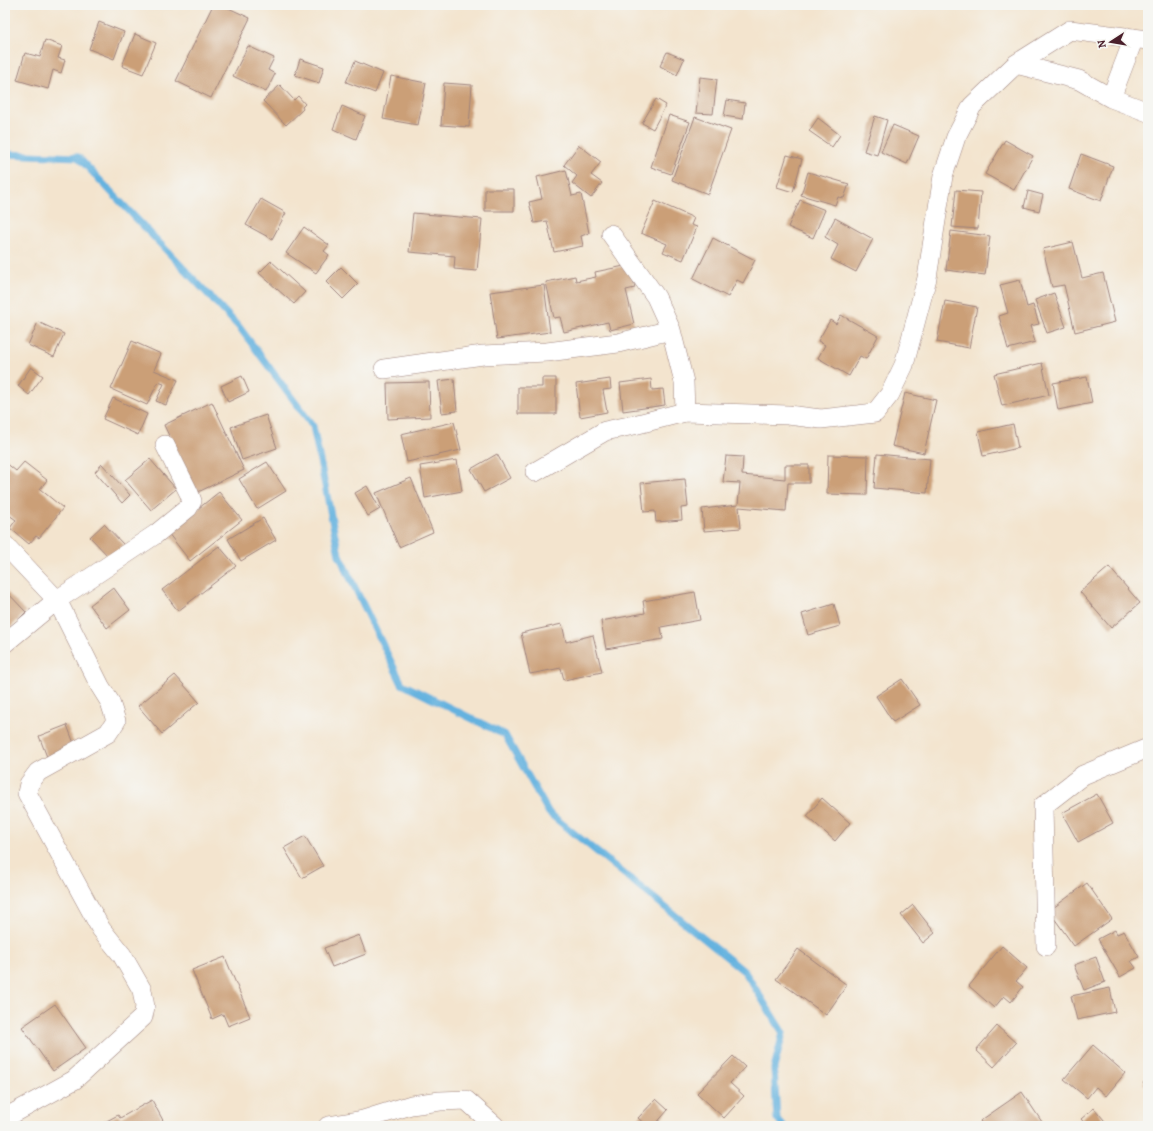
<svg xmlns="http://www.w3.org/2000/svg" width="1153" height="1131" viewBox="0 0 1153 1131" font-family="Alegreya,serif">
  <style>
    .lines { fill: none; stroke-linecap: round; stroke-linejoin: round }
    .stream { stroke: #65b2df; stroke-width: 7 }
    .building { fill: #cb9f77 }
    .minor-casing { stroke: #9e827c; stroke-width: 20 }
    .minor { stroke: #fff; stroke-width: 19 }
  </style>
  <rect width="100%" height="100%" fill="#f6f6f2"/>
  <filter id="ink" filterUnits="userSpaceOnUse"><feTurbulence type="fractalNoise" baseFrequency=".025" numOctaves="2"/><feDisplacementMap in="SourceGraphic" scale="8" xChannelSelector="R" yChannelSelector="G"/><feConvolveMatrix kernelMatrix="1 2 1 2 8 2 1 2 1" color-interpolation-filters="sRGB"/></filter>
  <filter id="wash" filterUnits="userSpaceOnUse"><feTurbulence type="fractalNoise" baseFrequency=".012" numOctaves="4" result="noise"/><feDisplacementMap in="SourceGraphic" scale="16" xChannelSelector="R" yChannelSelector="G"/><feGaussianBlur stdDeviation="0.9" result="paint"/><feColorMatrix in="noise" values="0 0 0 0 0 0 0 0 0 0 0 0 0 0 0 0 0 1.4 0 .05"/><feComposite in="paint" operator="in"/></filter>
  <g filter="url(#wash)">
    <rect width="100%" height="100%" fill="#f3e4ce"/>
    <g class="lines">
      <path class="stream" d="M5 154 78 157 240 328 313 426 339 555 402 684 505 735 549 813 745 972 783 1033 774 1068 777 1119 783 1126"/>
    </g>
    <g id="blocks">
      <path class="building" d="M213 5H222L250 18 211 98 176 81Z
        M99 22 124 32 114 59 89 49Z
        M135 34 156 43 143 74 122 66Z
        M45 40 62 46 58 58 65 60 61 73 53 70 48 89 17 80 25 53 40 57Z
        M248 46 274 58 268 70 275 74 266 92 233 76Z
        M667 52 684 59 677 75 660 66Z
        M300 59 324 67 319 83 295 75Z
        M355 61 383 73 375 93 346 82Z
        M391 76 426 83 418 125 383 119Z
        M700 77 717 79 713 114 696 113Z
        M444 83 472 85 469 127 441 125Z
        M280 85 294 100 298 96 305 104 302 107 303 109 286 125 263 101Z
        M656 99 666 105 653 129 642 123Z
        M727 100 745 103 743 119 724 116Z
        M342 106 365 116 356 139 333 129Z
        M669 115 690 122 671 174 651 167Z
        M875 116 887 120 877 155 864 151Z
        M695 117 731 130 708 194 672 180Z
        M818 118 840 135 832 147 809 131Z
        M893 125 919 136 907 164 881 152Z
        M1005 140 1033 156 1014 190 985 174Z
        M579 145 601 162 591 175 602 183 591 198 572 183 577 176 564 165Z
        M1081 154 1113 166 1101 201 1069 189Z
        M787 155 802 159 793 192 777 187Z
        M566 170 572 196 581 194 589 233 581 236 583 246 554 252 547 221 534 223 529 202 542 199 537 177Z
        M808 172 849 184 844 198 838 197 835 205 801 195Z
        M485 189H514V211H485Z
        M956 190 981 192 978 229 952 227Z
        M1028 191 1043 195 1039 211 1024 207Z
        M261 199 286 213 272 239 246 225Z
        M800 200 825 210 813 238 788 227Z
        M655 201 694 218 691 225 697 227 683 260 663 252 667 244 641 233Z
        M413 213 482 219 477 271 454 269 455 256 409 252Z
        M835 218 873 239 856 272 831 259 838 245 825 237Z
        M304 227 329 245 324 251 329 255 316 273 286 253Z
        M951 231 990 236 985 275 946 270Z
        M713 238 755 260 743 283 737 280 728 297 693 279Z
        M1073 242 1082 278 1103 273 1115 322 1075 332 1064 285 1052 287 1043 249Z
        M271 261 305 292 294 304 259 273Z
        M629 265 635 288 626 290 634 324 610 330 608 322 564 332 560 317 554 318 546 282 575 276 576 281 596 277 595 272Z
        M341 267 358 284 343 299 326 282Z
        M1020 280 1027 307 1033 305 1039 324 1030 326 1035 342 1008 349 999 316 1008 313 1000 285Z
        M544 285 550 332 497 339 490 292Z
        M1054 293 1066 327 1047 333 1035 300Z
        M945 301 977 307 969 348 937 342Z
        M841 315 878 336 866 359 860 356 849 376 818 358 825 345 818 341 830 320 836 324Z
        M38 322 64 334 54 357 28 345Z
        M132 341 161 354 154 370 178 380 166 405 156 401 164 384 158 382 147 405 111 389Z
        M1042 363 1049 395 1002 406 994 374Z
        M31 367 43 376 29 395 18 386Z
        M242 376 249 392 228 402 221 386Z
        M1087 377 1092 403 1058 410 1053 383Z
        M542 378H556V414H518V387H542Z
        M454 379 457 411 442 413 438 381Z
        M610 379 611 389 603 390 607 412 580 417 576 384Z
        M651 379 652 390 663 389 665 405 623 411 620 383Z
        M429 382 430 417 388 419 387 383Z
        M905 393 936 400 924 453 892 446Z
        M113 398 147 414 138 435 103 419Z
        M212 402 244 470 196 493 164 425Z
        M266 415 277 448 242 460 231 427Z
        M454 422 461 450 407 462 401 434Z
        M1013 424 1018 448 983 456 978 432Z
        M497 454 510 478 484 492 471 469Z
        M877 454 930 459 927 493 874 488Z
        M828 455 868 456 867 495 827 494Z
        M726 456 743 457 742 475 785 479V465H809V483H788L786 511 739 507 741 528 704 531 702 509 738 505 740 483 723 482Z
        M150 459 176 489 151 510 125 480Z
        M457 460 462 491 425 498 420 466Z
        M5 462 16 471 24 462 47 480 40 489 63 508 39 538 36 536 29 544 10 528 16 520 5 512Z
        M267 462 286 491 257 509 239 479Z
        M102 464 130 495 122 503 95 472Z
        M411 478 433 532 399 547 376 493Z
        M685 479 688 507 681 508 682 520 656 522 655 511 644 512 641 483Z
        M367 486 380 509 368 516 355 493Z
        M219 492 242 520 190 561 168 533Z
        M263 518 276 540 241 561 228 539Z
        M104 524 124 545 110 558 90 537Z
        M219 546 236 566 178 611 162 590Z
        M1109 567 1140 603 1111 628 1080 592Z
        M113 587 130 610 107 628 90 605Z
        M5 590 26 612 5 633Z
        M695 592 700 620 661 627 663 639 606 649 601 621 645 613 643 601Z
        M834 604 840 626 808 635 802 614Z
        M562 624 566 642 593 635 602 672 564 680 561 668 530 674 521 633Z
        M175 675 199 702 162 734 138 706Z
        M902 679 920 705 893 722 876 696Z
        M67 725 75 746 47 757 39 736Z
        M1097 794 1113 823 1078 842 1062 813Z
        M822 798 850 823 835 841 807 816Z
        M305 836 323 866 302 878 284 848Z
        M1087 883 1112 919 1074 946 1049 911Z
        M913 905 935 933 923 943 901 915Z
        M1115 930 1117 934 1124 931 1139 957 1131 961 1136 968 1120 977 1098 939Z
        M359 935 366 954 332 967 324 948Z
        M1002 946 1027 968 1016 981 1023 987 1011 1002 1004 996 994 1008 969 986Z
        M798 949 847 985 826 1015 776 979Z
        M225 957 250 1017 228 1026 223 1014 212 1019 192 970Z
        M1096 957 1105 982 1084 990 1074 965Z
        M1110 988 1115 1012 1077 1020 1071 996Z
        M55 1004 86 1048 53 1071 22 1027Z
        M997 1026 1016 1043 994 1067 976 1050Z
        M1093 1045 1125 1073 1106 1096 1096 1087 1087 1098 1064 1079Z
        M733 1056 745 1067 730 1083 744 1096 724 1118 697 1093Z
        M1148 1079V1090L1143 1083Z
        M1022 1092 1042 1122 1035 1126H984L980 1121Z
        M656 1099 668 1110 654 1126H647L638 1118Z
        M152 1100 166 1126H102L101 1124 118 1115 120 1118Z
        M1094 1108 1109 1126H1087L1081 1119Z"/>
    </g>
  </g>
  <g filter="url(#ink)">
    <use href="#blocks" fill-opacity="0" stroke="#9e827c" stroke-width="1"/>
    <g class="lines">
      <g class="minor-casing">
        <path id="minor" d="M1016 64 1079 80 1111 98 1148 112
          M1111 98 1134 38
          M611 234 656 297 671 330
          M384 369 483 355 547 352 618 343 671 330 684 382 685 412
          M535 472 605 431 634 425 685 412 788 415 821 419 875 413 890 394 904 365 927 278 943 176 956 137 972 106 1016 64 1070 30 1148 40
          M5 545 57 600 100 686 110 702 116 721 108 733 38 772 29 784 27 793 101 929 122 955 142 990 145 1007 143 1017 74 1080 5 1118
          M5 643 57 600 156 534 188 508 192 501 189 493 165 445
          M1046 946 1043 806 1083 775 1148 748
          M328 1126 363 1120 411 1105 440 1101 466 1100 495 1126"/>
      </g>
      <use href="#minor" class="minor"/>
    </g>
  </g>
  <rect width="1153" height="1131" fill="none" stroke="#f6f6f2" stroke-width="20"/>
  <g transform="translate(1111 42) rotate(258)" stroke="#f6f6f2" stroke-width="3" paint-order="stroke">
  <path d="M0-3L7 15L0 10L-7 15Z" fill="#4a1f2b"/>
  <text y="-6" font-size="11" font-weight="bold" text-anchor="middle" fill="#4a1f2b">N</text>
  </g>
</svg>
